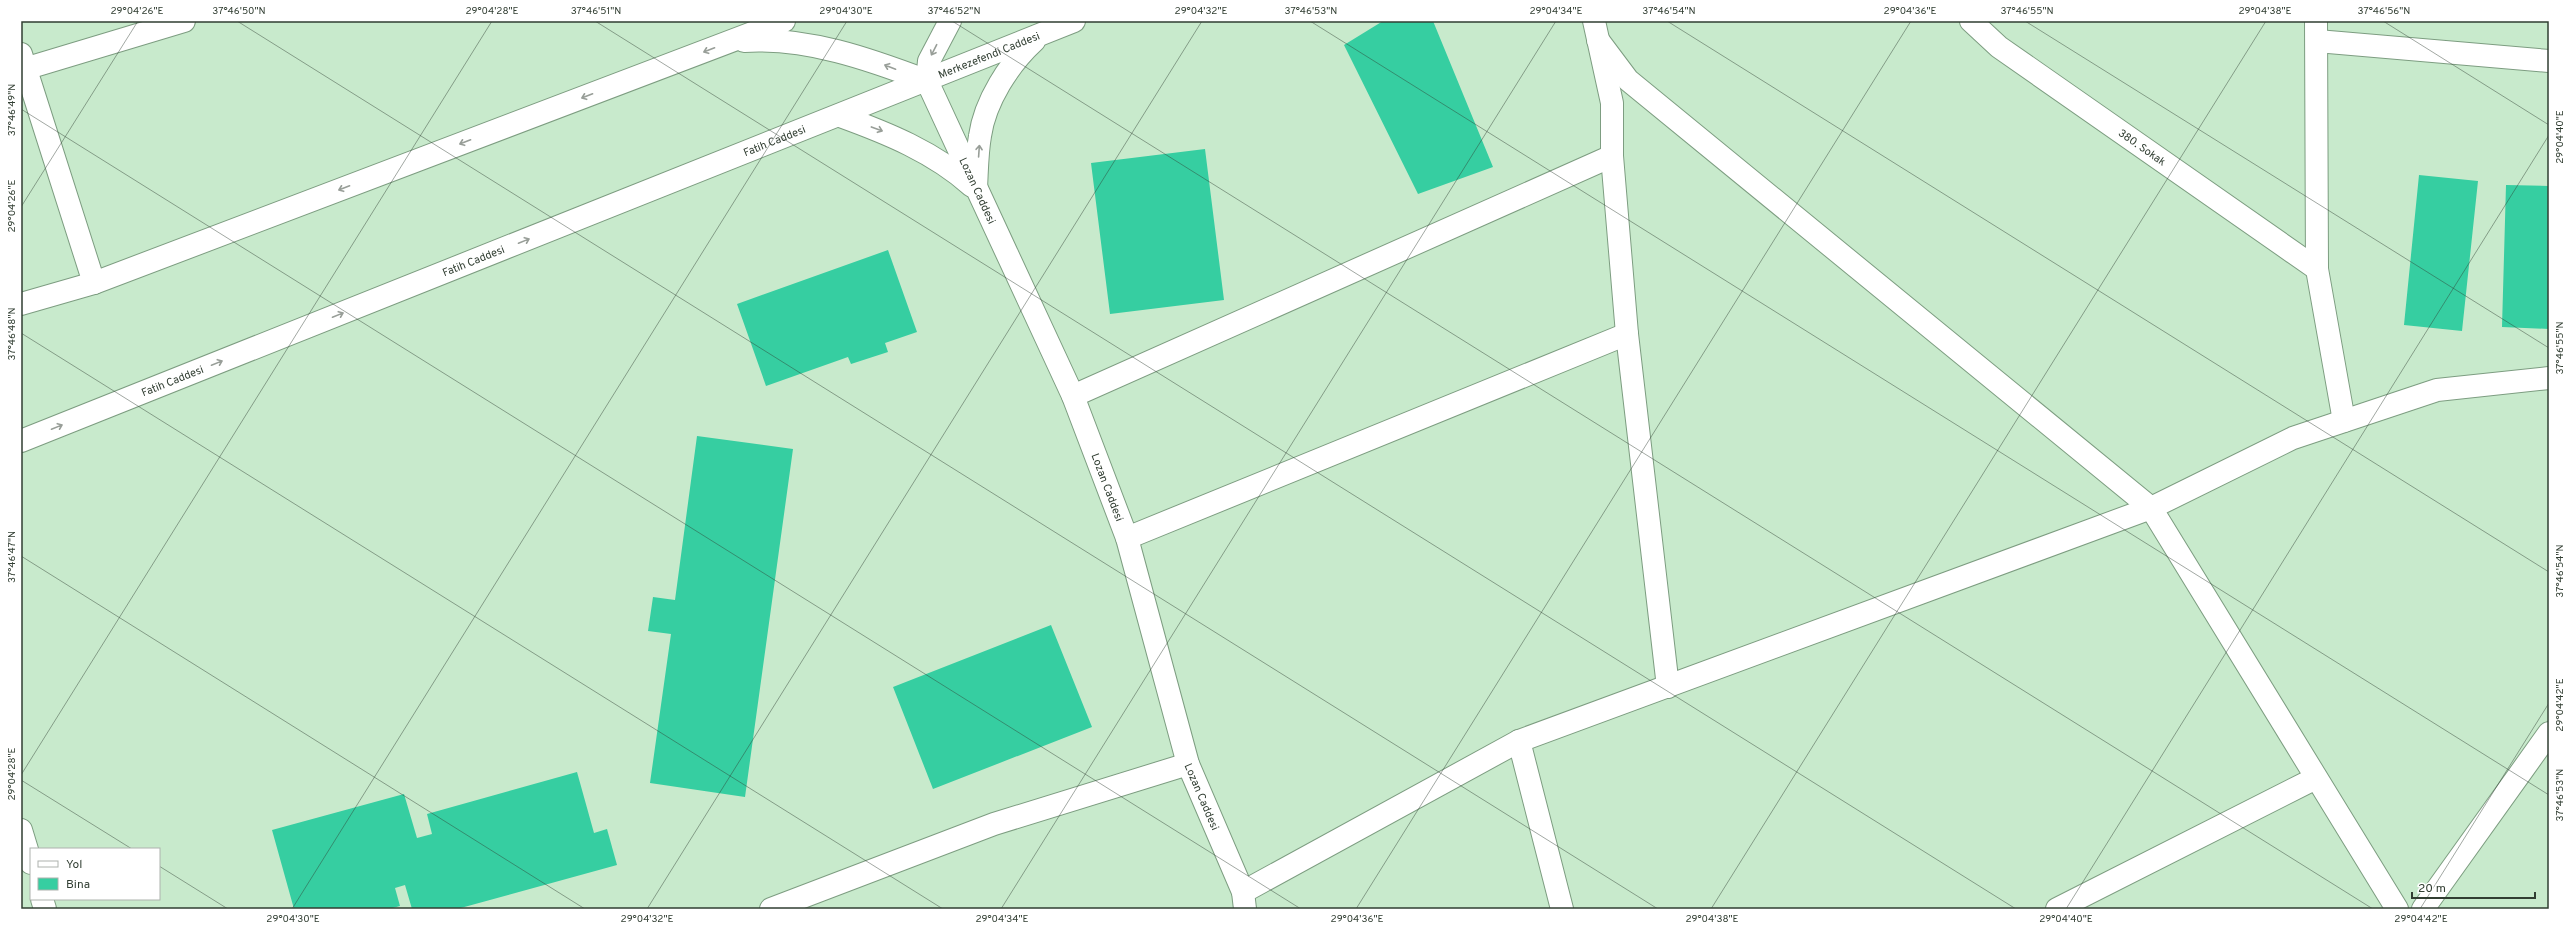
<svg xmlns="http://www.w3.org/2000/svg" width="2570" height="930" viewBox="0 0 2570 930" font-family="Overpass,sans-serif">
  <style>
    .building { fill: #36cea1 }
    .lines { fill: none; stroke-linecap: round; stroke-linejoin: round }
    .street-casing { stroke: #7d9d81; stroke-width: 24 }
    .secondary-casing { stroke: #7d9d81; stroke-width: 24 }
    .street { stroke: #fff; stroke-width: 22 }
    .secondary { stroke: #fff; stroke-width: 22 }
    .oneway { stroke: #989e98 }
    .ticks { fill: none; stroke: #313e32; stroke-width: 1; stroke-opacity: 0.45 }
    .labels { text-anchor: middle; stroke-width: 3.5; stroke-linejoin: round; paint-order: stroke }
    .street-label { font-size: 11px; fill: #313e32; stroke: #fff }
    .neatline { fill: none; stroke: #313e32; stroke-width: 1.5 }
    .ticks-label { font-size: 10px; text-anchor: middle; fill: #313e32 }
  </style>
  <rect width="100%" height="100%" fill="#c8eacc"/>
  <path class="building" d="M1383 21H1433L1493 167 1418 194 1344 45Z
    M1205 149 1224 300 1110 314 1091 163Z
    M2419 175 2478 181 2462 331 2404 325Z
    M2506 185 2549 186V329L2502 327Z
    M888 250 917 332 885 343 888 352 851 364 848 357 766 386 737 304Z
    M697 436 793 449 745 797 650 783 671 634 648 631 653 597 675 600Z
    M1051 625 1092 727 933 789 893 687Z
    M577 772 594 833 607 829 617 865 457 909H412L405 885 395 888 400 906 389 909H294L272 830 404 794 417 838 432 834 427 814Z"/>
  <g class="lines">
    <g class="street-casing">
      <g id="street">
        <path d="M1594 21 1612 103V156L1627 334 1668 687"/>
        <path id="s1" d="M1971 21 1999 47 2317 269"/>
        <path d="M2316 21 2317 269 2344 421"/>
        <path d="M1598 40 1628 80 2151 508 2397 909"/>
        <path d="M2317 41 2549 61"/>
        <path d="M21 54 94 283"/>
        <path d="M21 70 184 21"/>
        <path d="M1073 396 1612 156"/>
        <path d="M1127 538 1627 334"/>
        <path d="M1519 741 1562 909"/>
        <path d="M21 830 31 863"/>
        <path d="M1243 892 1519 741 2151 508 2293 438 2437 390 2549 378"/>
        <path d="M42 899 45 909"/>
        <path d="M771 909 994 824 1188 764"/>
        <path d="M2057 909 2316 778"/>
        <path d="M2423 909 2549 733"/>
      </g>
    </g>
    <g class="secondary-casing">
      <g id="secondary">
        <path id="s2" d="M950 21 929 61 927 81 1073 396 1127 538 1188 764 1243 892 1245 909"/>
        <path d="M744 41C807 37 869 59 927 81"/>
        <path d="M840 116C887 133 934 152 972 186"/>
        <path d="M976 188C977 171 977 153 980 136 985 101 1009 64 1034 41"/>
        <path d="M21 304 94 283 784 21"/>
        <path id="s3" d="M21 441 1074 21"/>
      </g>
    </g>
    <use href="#street" class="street"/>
    <use href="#secondary" class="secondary"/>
  </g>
  <defs><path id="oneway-shaft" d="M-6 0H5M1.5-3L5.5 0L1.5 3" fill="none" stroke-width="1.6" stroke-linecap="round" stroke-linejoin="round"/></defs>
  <g class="oneway">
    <use href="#oneway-shaft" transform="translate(709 50) rotate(159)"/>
    <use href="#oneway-shaft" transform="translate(934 50) rotate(117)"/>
    <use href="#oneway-shaft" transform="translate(890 67) rotate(-159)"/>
    <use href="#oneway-shaft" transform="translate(587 96) rotate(159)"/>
    <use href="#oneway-shaft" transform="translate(877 129) rotate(20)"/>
    <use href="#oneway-shaft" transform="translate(465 142) rotate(159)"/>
    <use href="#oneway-shaft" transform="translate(979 151) rotate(-86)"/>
    <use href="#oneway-shaft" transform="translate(344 188) rotate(159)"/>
    <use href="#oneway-shaft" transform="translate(524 241) rotate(-22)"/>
    <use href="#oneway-shaft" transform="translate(338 315) rotate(-22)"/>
    <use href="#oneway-shaft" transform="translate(217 363) rotate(-22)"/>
    <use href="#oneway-shaft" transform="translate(57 427) rotate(-22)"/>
  </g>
  <path class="ticks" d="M237 21 1658 909M595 21 2016 909M952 21 2373 909M1310 21 2549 795M1667 21 2549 572M2025 21 2549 348M2383 21 2549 125M21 109 1301 909M21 207 138 21M21 333 943 909M21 556 585 909M21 775 492 21M21 780 132 849M159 866 228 909M292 909 847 21M647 909 1202 21M1001 909 1556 21M1356 909 1911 21M1711 909 2266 21M2066 909 2549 135M2420 909 2549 703"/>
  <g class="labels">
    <g class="street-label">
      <text dy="4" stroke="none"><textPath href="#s3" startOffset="1042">Merkezefendi Caddesi</textPath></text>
      <text dy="4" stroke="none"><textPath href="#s3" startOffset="811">Fatih Caddesi</textPath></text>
      <text dy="4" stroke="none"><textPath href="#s1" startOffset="213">380. Sokak</textPath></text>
      <text dy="4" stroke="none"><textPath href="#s2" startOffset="186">Lozan Caddesi</textPath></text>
      <text dy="4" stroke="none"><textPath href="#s3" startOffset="487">Fatih Caddesi</textPath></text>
      <text dy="4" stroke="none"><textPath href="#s3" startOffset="163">Fatih Caddesi</textPath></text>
      <text dy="4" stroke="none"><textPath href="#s2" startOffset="510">Lozan Caddesi</textPath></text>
      <text dy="4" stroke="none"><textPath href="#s2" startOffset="834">Lozan Caddesi</textPath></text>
    </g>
  </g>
  <rect width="2570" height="930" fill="none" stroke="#ffffff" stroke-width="44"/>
  <rect x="30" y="848" width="130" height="52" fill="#ffffff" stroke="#adb2ad"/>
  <rect x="38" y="861" width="20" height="6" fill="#ffffff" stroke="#adb2ad"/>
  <text x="66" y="868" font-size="12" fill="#313e32">Yol</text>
  <rect x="38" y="878" width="20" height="12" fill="#36cea1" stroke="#adb2ad"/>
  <text x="66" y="888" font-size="12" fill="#313e32">Bina</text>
  <path d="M2412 892v6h123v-6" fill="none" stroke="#313e32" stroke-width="2"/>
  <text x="2418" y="892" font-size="12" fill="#313e32" stroke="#ffffff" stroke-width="3" paint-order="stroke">20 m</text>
  <rect x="22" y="22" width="2526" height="886" class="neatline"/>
  <g class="ticks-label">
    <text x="137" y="14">29°04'26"E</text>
    <text x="239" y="14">37°46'50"N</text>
    <text x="492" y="14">29°04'28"E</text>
    <text x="596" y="14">37°46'51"N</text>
    <text x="846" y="14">29°04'30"E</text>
    <text x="954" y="14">37°46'52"N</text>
    <text x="1201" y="14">29°04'32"E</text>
    <text x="1311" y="14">37°46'53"N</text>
    <text x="1556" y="14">29°04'34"E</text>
    <text x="1669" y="14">37°46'54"N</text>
    <text x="1910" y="14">29°04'36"E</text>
    <text x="2027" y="14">37°46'55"N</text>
    <text x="2265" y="14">29°04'38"E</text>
    <text x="2384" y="14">37°46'56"N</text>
    <text transform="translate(11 110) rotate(-90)" y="4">37°46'49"N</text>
    <text transform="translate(2559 137) rotate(-90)" y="4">29°04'40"E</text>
    <text transform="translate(11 206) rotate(-90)" y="4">29°04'26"E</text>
    <text transform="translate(11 334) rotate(-90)" y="4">37°46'48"N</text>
    <text transform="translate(2559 348) rotate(-90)" y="4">37°46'55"N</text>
    <text transform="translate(11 557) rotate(-90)" y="4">37°46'47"N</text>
    <text transform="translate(2559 571) rotate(-90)" y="4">37°46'54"N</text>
    <text transform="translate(2559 705) rotate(-90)" y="4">29°04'42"E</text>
    <text transform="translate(11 774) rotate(-90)" y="4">29°04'28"E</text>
    <text transform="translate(2559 795) rotate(-90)" y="4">37°46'53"N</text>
    <text x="293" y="922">29°04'30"E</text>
    <text x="647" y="922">29°04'32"E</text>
    <text x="1002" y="922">29°04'34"E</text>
    <text x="1357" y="922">29°04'36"E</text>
    <text x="1712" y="922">29°04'38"E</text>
    <text x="2066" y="922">29°04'40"E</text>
    <text x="2421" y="922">29°04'42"E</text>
  </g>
</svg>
